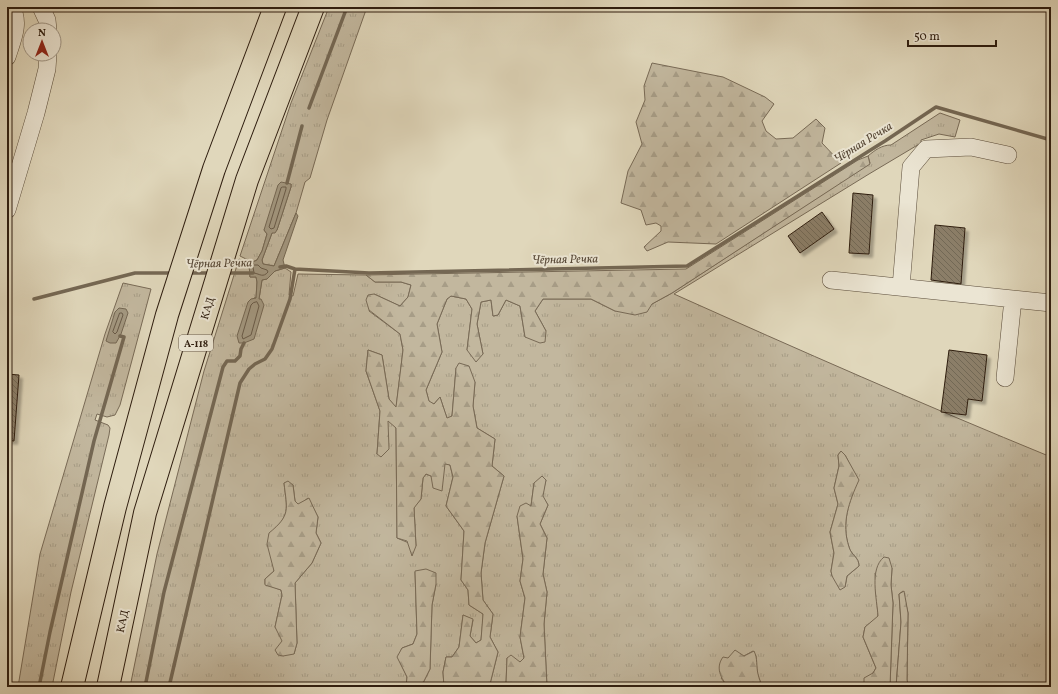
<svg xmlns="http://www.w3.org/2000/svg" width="1058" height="694" viewBox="0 0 1058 694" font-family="Vollkorn,serif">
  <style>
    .grass { fill: url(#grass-tufts); stroke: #786a56; fill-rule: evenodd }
    .forest { fill: url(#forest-firs); stroke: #786a56 }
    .water { fill: #a39881; stroke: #746753 }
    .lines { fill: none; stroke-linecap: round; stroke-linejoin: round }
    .shore { stroke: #685a48; stroke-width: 1 }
    .stream { stroke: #746753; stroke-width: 3.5 }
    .building { fill: url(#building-back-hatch); stroke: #2e1d0f; filter: url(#shadow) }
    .minor-casing { stroke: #5a4c3a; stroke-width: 18 }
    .highway-casing { stroke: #2e1d0f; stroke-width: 24 }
    .minor { stroke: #ebe5d3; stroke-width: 17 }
    .highway { stroke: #e0d7bb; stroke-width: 22 }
    .labels { text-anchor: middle; stroke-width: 4; stroke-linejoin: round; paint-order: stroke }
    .shield { fill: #ebe5d3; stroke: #67594a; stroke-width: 1 }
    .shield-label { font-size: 10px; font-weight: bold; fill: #2e1d0f }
    .street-label { font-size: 11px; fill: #2e1d0f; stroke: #ebe5d3 }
    .water-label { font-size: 12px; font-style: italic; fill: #574837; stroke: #ebe5d3 }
  </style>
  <defs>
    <pattern id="grass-tufts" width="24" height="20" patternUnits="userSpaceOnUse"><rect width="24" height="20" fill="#c2b79e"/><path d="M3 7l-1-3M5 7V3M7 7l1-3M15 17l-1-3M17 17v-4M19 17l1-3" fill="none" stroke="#a79d87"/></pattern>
    <pattern id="forest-firs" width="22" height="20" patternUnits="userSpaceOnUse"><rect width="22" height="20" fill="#c2b79e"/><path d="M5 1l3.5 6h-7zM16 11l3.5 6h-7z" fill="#a79d87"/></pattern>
    <pattern id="building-back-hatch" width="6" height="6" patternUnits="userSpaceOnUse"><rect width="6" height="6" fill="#8b7e68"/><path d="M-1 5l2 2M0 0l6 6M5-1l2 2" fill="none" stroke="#726754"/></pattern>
    <filter id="shadow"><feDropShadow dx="3.5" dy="3.5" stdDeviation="1" flood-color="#0004"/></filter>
  </defs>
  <rect width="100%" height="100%" fill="#e0d7bb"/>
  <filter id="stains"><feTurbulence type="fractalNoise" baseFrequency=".005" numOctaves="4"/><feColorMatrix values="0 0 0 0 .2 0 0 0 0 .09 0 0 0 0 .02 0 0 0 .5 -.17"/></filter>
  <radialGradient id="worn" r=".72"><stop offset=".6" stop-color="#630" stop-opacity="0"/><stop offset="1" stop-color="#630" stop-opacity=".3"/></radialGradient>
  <path class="grass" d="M329 7H367L327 120 310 178 305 182 296 213 274 266 263 264 262 260 272 233 277 230 291 187V184L264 230 267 234 262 251 257 260 252 262 240 256 291 103Z
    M940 113 960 120 955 137 939 134 921 140V143L869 174 674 294C799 350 924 405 1051 457V687H909L907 680 908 613 903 591 899 594 901 622 896 687H890L893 603 891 585 892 568 875 573 878 617 865 627 863 637 876 668 873 673 864 684 870 687H761V683L757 673 756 656 753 651 744 656 721 678 728 687H547L544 624 547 592 543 574 547 538 540 524 548 505 542 496 546 480 534 483 531 506 517 516 523 559 520 581 525 598 520 637 524 658 520 662 507 658 506 684 504 687H491L490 684 498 652 490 637 493 614 483 600 481 573 485 543 504 476 492 466 495 439 477 428 473 406 475 382 456 368 452 416 447 419 440 397 434 404 429 402 426 390 442 352 437 324 447 299 451 296 466 299 472 309 467 350 483 354 477 324 481 302 491 300 493 316 498 315 506 300 520 306 525 337 546 331 535 311 543 299H591L615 311 652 304 672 293 870 163 868 156C875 150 882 145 891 145ZM841 451 845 455 858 480C849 502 841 523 849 547 851 555 859 557 859 566L847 576 845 587 832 576 831 571 834 553 830 532 838 504 834 488 839 466 838 455Z
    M239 259 249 264 250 277H256L257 282 256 298H254L259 299 262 280 267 279 275 271 285 268 291 272 289 295 293 296 298 274 366 275 375 282H401L411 285 408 297 400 306 374 294 369 311 400 334 403 350 396 408 389 399 382 355 368 350 366 371 380 411 377 454 388 420 396 428 397 538 416 546 414 507 421 499 423 478 426 474 431 476 445 463 450 465 453 477 446 506 464 531 461 580 468 590 469 605 483 614V619L481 640 476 643 470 636 473 620 463 615 459 647 452 657H446L443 672 444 687H421L430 669 432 605 436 584 415 572 417 634 413 644 402 648 398 657 407 677 406 687H130L157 554 204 371ZM284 483 293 485 295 501 299 505 308 498 318 517 316 533 321 543 312 563 295 583 297 643 294 654 275 627 282 595 281 590 265 584V579L274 571 269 534C291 515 287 510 284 483Z
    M123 283 151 289 120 405 115 415 107 417 97 414 95 420 108 425 110 428 109 435 71 592 52 687H18L40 554 105 334Z"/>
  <path class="forest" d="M652 63 723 77 765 97 774 104 762 121 766 131 776 139 793 138 816 119 825 128 822 143 841 163 716 244 668 242 647 251 644 247 661 231V226L656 223 646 225 641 210 621 203 628 171 642 144 636 122 645 100 644 86Z
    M868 156 870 164 672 293 652 304 647 312 635 315 615 311 591 299H543L535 311 546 331 545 342 540 343 525 337 520 306 506 300 498 315 493 316 491 300 481 302 477 324 483 354 476 362 467 350 472 309 466 299 451 296 447 299 437 324 442 352 426 390 429 401 434 404 440 397 447 418 452 416 456 368 459 363 469 366 475 382 473 406 477 428 495 439 492 466 504 476 485 543 481 573 483 600 493 614 490 637 498 652 490 684 491 687H444L443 672 446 657H452L459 647 463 615 473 619 470 636 476 643 481 640 483 614 469 605 468 590 461 580 464 531 446 506 453 477 450 465 445 464 442 491 433 488 431 476 426 474 423 478 421 499 414 508 416 546 412 556 407 541 397 538 396 428 388 421 389 449 381 457 377 454 380 411 366 371 368 350 382 355 389 399 396 407 403 350 400 334 369 310 366 300 368 295 374 294 400 306 408 297 411 285 401 282H375L366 275 686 269 858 160Z
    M841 451 845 455 859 480C849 502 841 523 849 547 851 555 859 557 859 566L847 576 845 587 840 590 832 576 831 571 834 553 830 532 838 504 834 488 839 466 838 455Z
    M542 476 546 480 543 496 548 505 540 524 547 538 543 574 547 592 544 624 547 687H504L506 684 507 658 511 655 520 662 524 658 520 637 525 598 520 581 523 559 517 516 520 506 526 503 531 506 534 483Z
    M288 481 293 485 295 501 298 504 309 498 318 517 316 533 321 543 312 563 295 583 297 643 294 654 283 656 278 655 275 650 282 641 275 627 282 595 281 590 265 585V579L274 571 267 544 269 533C291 515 287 510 284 483Z
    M884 557 889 558 892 568 891 585 893 603 890 687H870L864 684V678L873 673 876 668 863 637 865 627 878 616C877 599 869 569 884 557Z
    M426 569 436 573V584L432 605 430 669 421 687H406L407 677 397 657 402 648 413 644 417 634 415 571Z
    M904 591 908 613 907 680 909 687H896L901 622 899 594Z
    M735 650 744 656 754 651C758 659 756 666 758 674 759 679 761 682 761 687H728C721 678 715 668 723 657L728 658Z"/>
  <path class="water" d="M281 182 291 184V187L277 230 275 233H272L262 260 263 264 274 266 296 213 298 216 283 260 285 268 275 271 267 279 262 280 259 299H261L264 305 254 339 244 343H239L237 336 248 302 251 299 256 298 257 282 256 277H250L249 264 257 260 262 251 267 234 264 230 278 185Z
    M119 308 126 309 128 313 121 334 116 343H110L106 341 115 312Z"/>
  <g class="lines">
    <path class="shore" d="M283 187H286V189L274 228 271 229 269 227 281 188Z
      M254 265H258L261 268 267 270 268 272C263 278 260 274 254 273L253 267Z
      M257 302 259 306 251 335 243 339 242 336 251 305 253 303Z
      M120 313H122L123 315 117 332 115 334 113 332Z"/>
    <path class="stream" d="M309 108 347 7
      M287 183 302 126
      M280 267 286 266 295 269 369 273 687 266 869 151 885 141 936 107 1051 140
      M189 273H211
      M227 273H253
      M34 299 135 273H173
      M39 687 50 632 94 441 124 337 120 336
      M145 687 164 592 223 367 227 361H235L240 356 241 349 244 343
      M169 687 240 383 249 369 255 364 265 359 272 349 290 299 295 269"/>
  </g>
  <path class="building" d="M853 193 873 195 869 254 849 253Z
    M822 212 834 229 800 253 788 236Z
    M935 225 965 228 961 284 931 280Z
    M949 350 987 355 982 401 968 399 966 415 941 412Z
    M7 374 19 375 14 441 7 440Z"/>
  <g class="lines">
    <g class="minor-casing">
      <path id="minor" d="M41 7 47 20 48 30
        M7 57C12 41 21 22 11 7
        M7 210 36 113 47 69 48 54
        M831 280 1051 303
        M901 287 911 167 926 149 971 147 1008 155
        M1005 378 1013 299"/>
    </g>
    <g class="highway-casing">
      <path id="highway" d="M72 687 115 507 167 315 214 169 275 7
        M108 687 145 513 247 180 313 7"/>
    </g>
    <use href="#minor" class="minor"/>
    <use href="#highway" class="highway"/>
  </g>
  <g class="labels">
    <rect class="shield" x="179" y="335" width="34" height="16" rx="3"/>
    <g class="shield-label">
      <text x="196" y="347">А-118</text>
    </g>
    <g class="street-label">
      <text transform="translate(207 308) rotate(-73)" y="4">КАД</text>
      <text transform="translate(122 621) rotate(-78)" y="4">КАД</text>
    </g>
    <g class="water-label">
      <text transform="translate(863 142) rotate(-32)" y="4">Чёрная Речка</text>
      <text transform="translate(565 259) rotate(-1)" y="4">Чёрная Речка</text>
      <text transform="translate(219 263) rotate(-1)" y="4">Чёрная Речка</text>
    </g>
  </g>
  <rect width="1058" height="694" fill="none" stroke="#e0d7bb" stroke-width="24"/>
  <rect x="8" y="8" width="1042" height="678" fill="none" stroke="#2e1d0f" stroke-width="2"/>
  <rect x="12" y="12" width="1034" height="670" fill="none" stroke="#2e1d0f"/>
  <g transform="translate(42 42)"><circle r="19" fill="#ebe5d3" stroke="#9f9585"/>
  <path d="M0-3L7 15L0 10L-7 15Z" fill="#8f2418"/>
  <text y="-6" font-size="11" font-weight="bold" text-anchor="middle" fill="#2e1d0f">N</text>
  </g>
  <path d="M908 40v6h88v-6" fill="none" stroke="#2e1d0f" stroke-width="2"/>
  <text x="914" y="40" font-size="12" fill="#2e1d0f" stroke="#ebe5d3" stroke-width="3" paint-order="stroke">50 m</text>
  <rect width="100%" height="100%" filter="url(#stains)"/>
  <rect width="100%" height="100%" fill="url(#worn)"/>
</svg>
